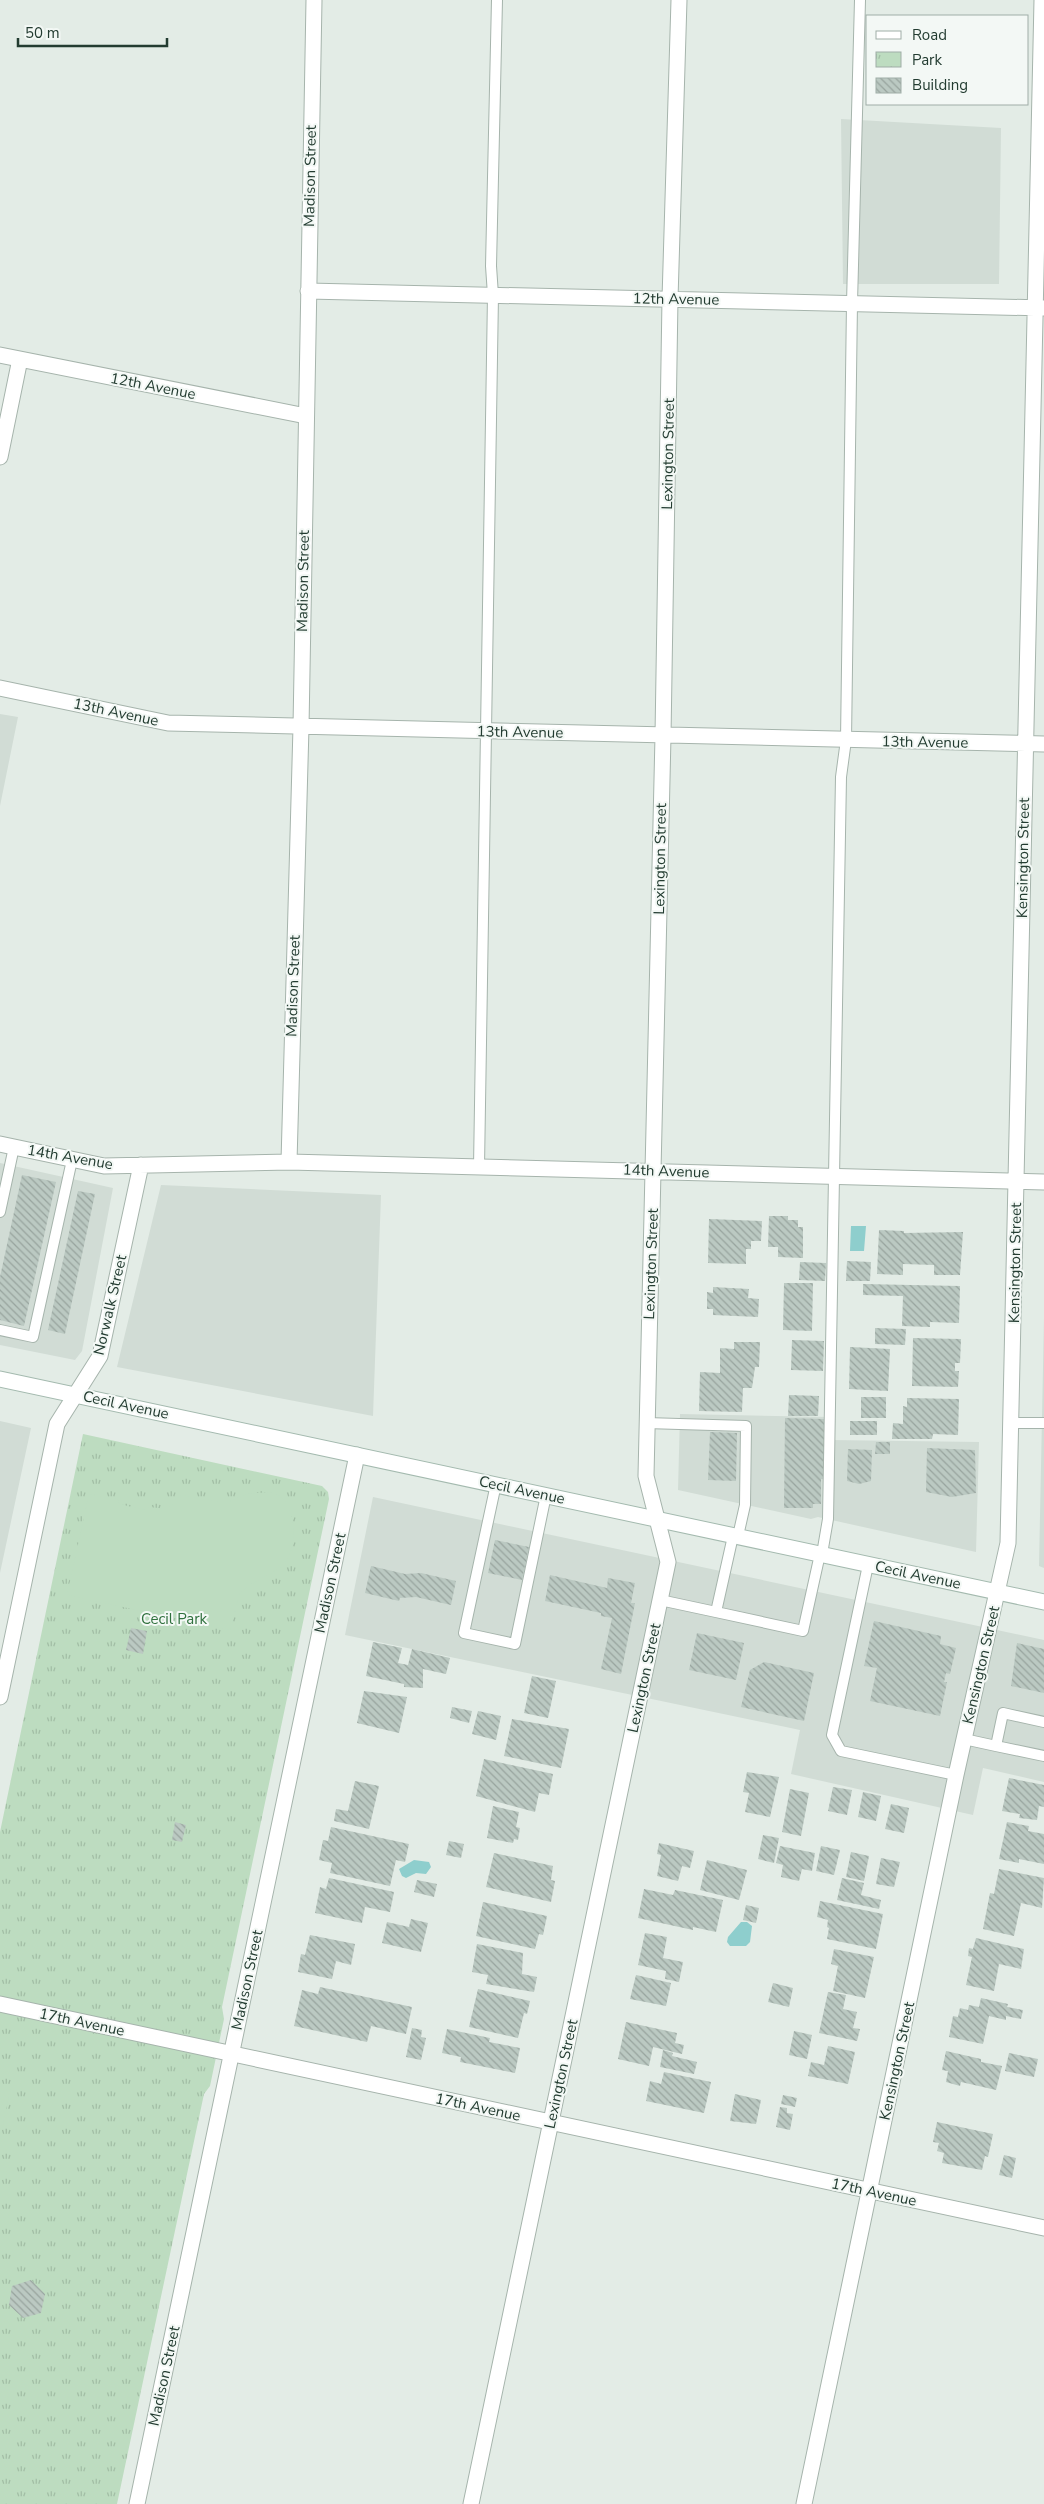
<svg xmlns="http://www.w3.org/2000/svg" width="1044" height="2504" viewBox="0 0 1044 2504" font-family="'Nunito Sans',sans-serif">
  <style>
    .built { fill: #d1dcd5 }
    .park { fill: url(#park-tufts) }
    .pitch { fill: #bddcc0 }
    .water { fill: #8ececd }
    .building { fill: url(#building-back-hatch) }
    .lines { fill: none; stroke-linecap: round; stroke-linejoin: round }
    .service-casing { stroke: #a6b4ac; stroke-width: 12 }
    .minor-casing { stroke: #a6b4ac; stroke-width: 17 }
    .secondary-casing { stroke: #a4baaf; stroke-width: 17 }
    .service { stroke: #fff; stroke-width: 10 }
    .minor { stroke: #fff; stroke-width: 15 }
    .secondary { stroke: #fff; stroke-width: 15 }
    .labels { text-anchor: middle; stroke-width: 4; stroke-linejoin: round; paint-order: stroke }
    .street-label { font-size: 15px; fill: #233c31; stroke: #f3f8f5 }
    .park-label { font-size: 15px; fill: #30713e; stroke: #f3f8f5 }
  </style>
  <defs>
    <pattern id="park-tufts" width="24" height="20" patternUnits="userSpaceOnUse" patternTransform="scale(1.25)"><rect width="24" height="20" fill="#bddcc0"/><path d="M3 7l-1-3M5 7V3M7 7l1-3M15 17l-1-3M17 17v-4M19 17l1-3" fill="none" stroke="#a2bea5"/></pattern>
    <pattern id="building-back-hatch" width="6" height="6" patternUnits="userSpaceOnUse" patternTransform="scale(1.25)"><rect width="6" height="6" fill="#bbc9c2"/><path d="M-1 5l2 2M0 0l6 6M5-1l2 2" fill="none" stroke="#98a49e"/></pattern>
  </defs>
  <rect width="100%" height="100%" fill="#e3ece6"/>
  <path class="built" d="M841 119 1001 128 999 284H843Z
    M0 714 18 717 0 806Z
    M0 1163 113 1188 82 1351 75 1360 0 1345Z
    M161 1185 381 1195 373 1416 117 1367Z
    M1044 1318V1568L1039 1566Z
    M680 1414 830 1417V1440L979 1442 976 1552 818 1517 811 1519 678 1490Z
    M0 1421 31 1428 0 1573Z
    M373 1497 1044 1640V1782L983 1768 973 1815 791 1774 800 1730 345 1635Z"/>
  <path class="park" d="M83 1434 322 1486 328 1492 329 1499 222 2007 224 2019 210 2086 204 2094 117 2504H0V1832Z"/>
  <path class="pitch" d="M270 1492C299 1497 299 1550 283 1565 270 1576 252 1581 240 1593L230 1630 67 1595 89 1494 117 1499 120 1504 144 1510 149 1507 168 1509 180 1495 226 1503 246 1494Z
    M0 2085 11 2087 0 2139Z"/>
  <path class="water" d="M851 1226H866L864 1251H850Z
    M414 1860 429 1862 431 1867 426 1874 416 1873 406 1878 402 1876 399 1869Z
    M741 1922H747L752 1926 750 1942 746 1946H730L727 1942 728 1937Z"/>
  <path class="building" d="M22 1175 56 1182 24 1326 0 1320V1277Z
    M78 1191 95 1194 65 1334 48 1330Z
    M769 1216H788V1220H798V1227H803V1258L778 1257V1247H768Z
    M709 1219 762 1221 761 1241H751V1249H746V1264L708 1263Z
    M879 1230 904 1231V1233L963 1232 960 1275H934V1265L903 1264V1275L877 1274Z
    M847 1261 871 1262 870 1281H846Z
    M800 1262 826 1263 825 1281 799 1280Z
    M784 1283H813L812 1331 783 1330Z
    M863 1284 960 1286 959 1323 930 1322V1327L902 1326 903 1296 863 1295Z
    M713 1287 749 1289 748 1298 759 1299 758 1317 713 1315V1309H707V1292L713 1293Z
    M875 1328 906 1329 905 1345 875 1344Z
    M913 1338 961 1339 960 1363H955V1371H959L958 1387 912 1386Z
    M792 1340 824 1341 823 1371 791 1370Z
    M734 1342H760L759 1367H755L752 1388H743L742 1412 699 1411 700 1372 720 1373V1348L734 1349Z
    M850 1347 890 1349 888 1391 849 1389Z
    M789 1395 819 1396 818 1416H788Z
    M861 1397H886V1418H861Z
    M907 1398 959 1399 958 1435 933 1434 932 1439H892L893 1423 903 1424V1406L907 1407Z
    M785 1418 824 1419V1479H821V1504H813V1508H784Z
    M850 1421H877V1435H850Z
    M710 1432 737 1433 736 1481 708 1480Z
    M876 1442H890V1454H875Z
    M927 1448 975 1450 976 1493 952 1497 926 1492Z
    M848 1449 872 1450 871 1481 859 1484 847 1481Z
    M495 1540 529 1547 522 1580 488 1573Z
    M371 1566 405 1574 421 1573 456 1581 451 1605 416 1597 400 1598 399 1601 365 1593Z
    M550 1575 607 1588 608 1578 635 1583 631 1603H635L621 1674 601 1669 612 1618 601 1616V1613L545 1601Z
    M874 1621 941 1636 940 1644 956 1648 950 1674 946 1673 944 1682H947L940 1716 870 1701 877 1668 864 1666Z
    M131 1628 147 1631 143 1654 126 1650Z
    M697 1633 744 1643 736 1680 689 1670Z
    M373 1642 402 1648 398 1663 408 1665 412 1649 450 1658 446 1674 423 1669V1688L404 1687V1684L366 1676Z
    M1017 1643 1044 1649V1693L1011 1686Z
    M764 1662 814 1673 804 1721 741 1707 750 1670Z
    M532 1676 556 1681 548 1718 524 1713Z
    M364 1691 407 1697 399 1733 357 1723Z
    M452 1707 472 1711 469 1723 450 1718Z
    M478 1711 501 1716 496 1740 472 1734Z
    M512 1719 569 1729 561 1768 504 1756Z
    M484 1759 553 1774 549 1795 539 1793 535 1812 476 1796Z
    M747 1772 779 1777 770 1817 745 1812 749 1793 743 1792Z
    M1009 1778 1044 1785V1807L1039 1806 1037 1820 1019 1818 1020 1814 1002 1811Z
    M355 1781 379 1786 369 1829 334 1821 336 1809 348 1811Z
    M833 1787 852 1790 847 1815 828 1811Z
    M790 1789 809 1793 801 1836 782 1832Z
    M863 1792 881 1796 876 1821 858 1817Z
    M891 1804 909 1808 904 1833 885 1829Z
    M493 1806 519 1812 516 1827 520 1828 518 1840 514 1839 513 1843 487 1838Z
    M175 1822 186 1825 182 1842 172 1840Z
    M1007 1822 1029 1826 1028 1831 1044 1834V1864L1019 1859V1863L999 1859Z
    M331 1827 409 1844 405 1862 396 1860 390 1886 330 1873 332 1863 319 1860 323 1840 328 1841Z
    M763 1835 779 1838 774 1863 758 1859Z
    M449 1841 464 1844 461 1858 446 1855Z
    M659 1843 694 1851 690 1868 682 1866 678 1881 657 1876 661 1855 657 1854Z
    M780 1846 815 1853 812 1871 802 1869 799 1881 781 1877 783 1865 776 1863Z
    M821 1846 840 1850 834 1875 816 1871Z
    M851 1852 869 1856 864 1881 846 1877Z
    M494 1853 553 1866 551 1880 555 1881 551 1902 486 1887Z
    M881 1858 900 1862 894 1887 876 1884Z
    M707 1860 747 1870 739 1900 700 1890Z
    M999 1869 1044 1878 1042 1908 1021 1903 1014 1936 983 1929 990 1893 994 1894Z
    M329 1878 394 1892 390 1912 365 1907 362 1923 315 1913 320 1887 326 1889Z
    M842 1878 864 1883 861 1895 881 1900 879 1909 837 1900Z
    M417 1880 437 1884 434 1897 414 1892Z
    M644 1889 673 1895 675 1890 723 1900 716 1932 693 1927V1930L638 1918Z
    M820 1901 883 1914 876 1949 827 1939 829 1928 827 1927 828 1920 817 1917Z
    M483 1902 547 1916 543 1935 539 1934 535 1949 476 1936Z
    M746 1905 759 1908 756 1923 743 1920Z
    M411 1919 428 1923 421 1952 382 1943 387 1922 409 1927Z
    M645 1933 667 1937 663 1958 683 1962 679 1982 665 1979 666 1971 638 1965Z
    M310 1935 355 1944 351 1965 336 1961 332 1979 298 1972 301 1954 305 1955Z
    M976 1938 1024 1949 1021 1969 999 1964 994 1991 966 1985 972 1957 968 1956 969 1948 973 1949Z
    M477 1944 523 1953 522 1974 537 1977 534 1992 486 1984 488 1975 472 1972Z
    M834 1949 874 1957 865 1998 833 1991 838 1966 831 1964Z
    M636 1975 671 1983 666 2006 630 1999Z
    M773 1983 793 1988 789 2007 768 2002Z
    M320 1987 412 2007 406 2034 371 2026 367 2042 294 2026 302 1990 318 1994Z
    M478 1989 530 2001 527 2014 524 2013 518 2038 469 2027Z
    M828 1992 846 1995 843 2009 857 2012 853 2028 860 2029 857 2041 819 2033Z
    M981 1998 1008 2004 1007 2007 1023 2010 1021 2019 1006 2016V2020L989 2016 983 2044 949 2037 953 2016 958 2017 960 2008 968 2010 969 2005 979 2007Z
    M626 2022 677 2033 675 2043 684 2045 682 2054 653 2047 649 2066 618 2059Z
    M412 2028 422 2030 421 2037 426 2038 421 2060 406 2057Z
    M447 2029 490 2038 489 2042 520 2048 515 2073 460 2062 461 2057 442 2053Z
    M794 2031 812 2035 807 2059 789 2055Z
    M828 2046 855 2052 848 2084 808 2076 811 2062 824 2065Z
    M663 2050 673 2053 672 2056 697 2062 694 2074 660 2067Z
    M946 2051 981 2059V2062L1002 2066 996 2090 961 2082 960 2086 946 2082 948 2071 942 2070Z
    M1009 2053 1038 2059 1034 2077 1005 2071Z
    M664 2072 711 2082 704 2113 646 2101 650 2081 661 2084Z
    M735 2094 761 2100 756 2124 730 2121Z
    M783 2095 797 2098 795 2107 781 2104Z
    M780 2107 787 2108V2113L793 2114 790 2130 776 2127Z
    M937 2122 993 2134 988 2157 985 2156 982 2170 942 2163 944 2153 937 2151 939 2143 933 2142Z
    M1004 2155 1016 2158 1012 2178 999 2175Z
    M31 2280 45 2294 41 2313 23 2318 9 2305 12 2286Z"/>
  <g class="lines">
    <g class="service-casing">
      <path id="service" d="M479 1167 493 295 491 266 497 0
        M0 1212 14 1147
        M0 1330 33 1337 72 1160
        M646 1423 746 1426 745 1505 738 1536
        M1012 1423H1044
        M496 1484 464 1633 515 1644 546 1495
        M733 1536 716 1612 803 1631 820 1554
        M822 1554 828 1519 841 777 846 740 852 303 860 0
        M868 1565 832 1735 841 1751 956 1775
        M660 1600 716 1612
        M1044 1722 1003 1713 996 1746 1044 1756
        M964 1739 996 1746"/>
    </g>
    <g class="minor-casing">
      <path id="minor" d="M308 291 1044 308
        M0 355 306 416
        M0 457 20 359
        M0 688 168 723 1044 744
        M0 1144 104 1166 289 1162 1044 1182
        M289 1162 301 727 314 0
        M0 1697 57 1424 100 1356 141 1165
        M0 2004 1044 2228
        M137 2504 357 1455
        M471 2504 668 1562 646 1476 663 736 670 299 679 0
        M804 2504 956 1775 1008 1543 1042 0"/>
    </g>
    <g class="secondary-casing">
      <path id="secondary" d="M0 1379 1044 1602"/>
    </g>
    <use href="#service" class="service"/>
    <use href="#minor" class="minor"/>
    <use href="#secondary" class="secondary"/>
  </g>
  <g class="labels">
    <g class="street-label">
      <text transform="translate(310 176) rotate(-89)" y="5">Madison Street</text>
      <text transform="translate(676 299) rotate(1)" y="5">12th Avenue</text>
      <text transform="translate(153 386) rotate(11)" y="5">12th Avenue</text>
      <text transform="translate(668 454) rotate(-89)" y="5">Lexington Street</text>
      <text transform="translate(303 581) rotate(-89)" y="5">Madison Street</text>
      <text transform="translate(116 712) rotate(12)" y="5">13th Avenue</text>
      <text transform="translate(520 732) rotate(1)" y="5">13th Avenue</text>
      <text transform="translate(925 742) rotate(1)" y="5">13th Avenue</text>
      <text transform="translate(1023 858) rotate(-89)" y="5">Kensington Street</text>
      <text transform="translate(660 859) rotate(-89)" y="5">Lexington Street</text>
      <text transform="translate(293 986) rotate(-88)" y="5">Madison Street</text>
      <text transform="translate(70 1157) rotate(10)" y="5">14th Avenue</text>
      <text transform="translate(666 1171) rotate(2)" y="5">14th Avenue</text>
      <text transform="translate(1015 1263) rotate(-89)" y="5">Kensington Street</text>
      <text transform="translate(651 1264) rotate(-88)" y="5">Lexington Street</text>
      <text transform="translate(110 1305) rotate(-77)" y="5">Norwalk Street</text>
      <text transform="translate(126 1405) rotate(12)" y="5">Cecil Avenue</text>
      <text transform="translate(522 1490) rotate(12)" y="5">Cecil Avenue</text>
      <text transform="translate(918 1575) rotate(12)" y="5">Cecil Avenue</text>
      <text transform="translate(330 1583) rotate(-78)" y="5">Madison Street</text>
      <text transform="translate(981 1665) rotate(-77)" y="5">Kensington Street</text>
      <text transform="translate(644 1678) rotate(-78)" y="5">Lexington Street</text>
      <text transform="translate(247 1980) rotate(-78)" y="5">Madison Street</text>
      <text transform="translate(82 2022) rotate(12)" y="5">17th Avenue</text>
      <text transform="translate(897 2061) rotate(-78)" y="5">Kensington Street</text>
      <text transform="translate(561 2074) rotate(-78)" y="5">Lexington Street</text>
      <text transform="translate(478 2107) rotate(12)" y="5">17th Avenue</text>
      <text transform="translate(874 2192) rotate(12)" y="5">17th Avenue</text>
      <text transform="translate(164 2376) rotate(-78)" y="5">Madison Street</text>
    </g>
    <g class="park-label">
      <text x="174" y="1624">Cecil Park</text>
    </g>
  </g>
  <rect x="866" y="15" width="162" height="90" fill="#f3f8f5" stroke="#a0ada7"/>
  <rect x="876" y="31" width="25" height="8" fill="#ffffff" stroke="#a0ada7"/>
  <text x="912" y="40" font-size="15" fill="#233c31">Road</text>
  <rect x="876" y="52" width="25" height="15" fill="url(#park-tufts)" stroke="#a0ada7"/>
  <text x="912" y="65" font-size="15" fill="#233c31">Park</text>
  <rect x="876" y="78" width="25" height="15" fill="url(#building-back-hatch)" stroke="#a0ada7"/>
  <text x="912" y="90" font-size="15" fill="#233c31">Building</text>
  <path d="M18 38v8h149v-8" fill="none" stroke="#233c31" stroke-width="2.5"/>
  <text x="25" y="38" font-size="15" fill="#233c31" stroke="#f3f8f5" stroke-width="4" paint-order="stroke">50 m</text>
</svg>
